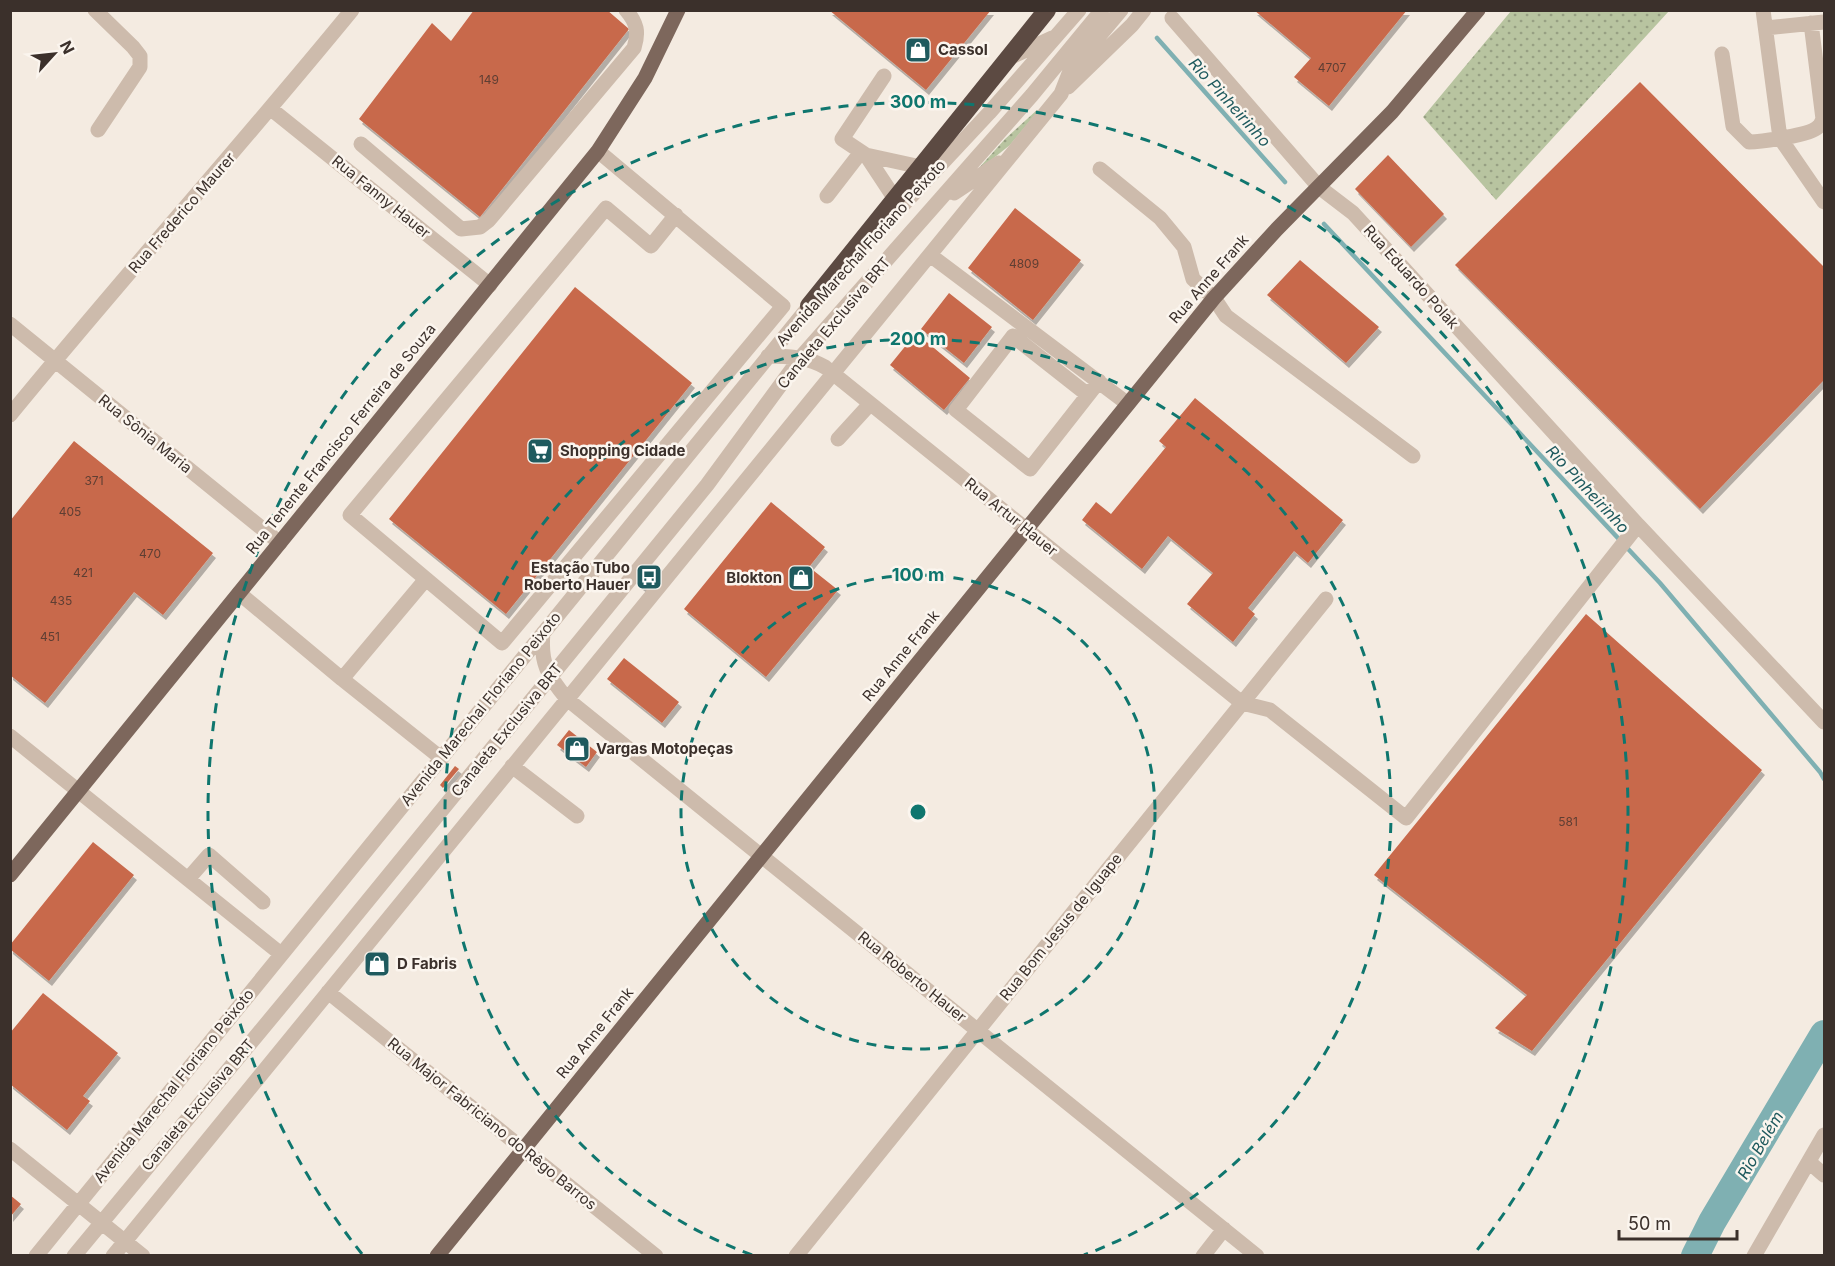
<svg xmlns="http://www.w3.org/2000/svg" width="1835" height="1266" viewBox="0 0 1835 1266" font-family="Inter,sans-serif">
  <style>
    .grass { fill: url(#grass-dots) }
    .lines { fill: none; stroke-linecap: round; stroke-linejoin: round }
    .stream { stroke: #7fb0b2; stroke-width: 4.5 }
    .river { stroke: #7fb0b2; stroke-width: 28 }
    .building { fill: #c8694b; filter: url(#shadow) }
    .minor { stroke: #cdbbac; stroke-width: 15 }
    .major { stroke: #7d675c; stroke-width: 15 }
    .highway { stroke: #5c4a42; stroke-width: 18 }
    .ring { fill: none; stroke: #0f766e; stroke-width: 3; stroke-dasharray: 10 8 }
    .labels { text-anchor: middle; stroke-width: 5; stroke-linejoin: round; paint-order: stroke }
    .number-label { font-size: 12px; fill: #5e3e33 }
    .poi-label { font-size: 15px; font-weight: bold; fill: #3b302b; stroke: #fbf5ee; text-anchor: start }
    .street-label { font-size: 15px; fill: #3b302b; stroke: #fbf5ee }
    .water-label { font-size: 16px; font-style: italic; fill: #1f5a5e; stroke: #fbf5ee }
    .centre { fill: #0f766e; stroke: #fbf5ee; stroke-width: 3 }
    .ring-label { font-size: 18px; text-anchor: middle; font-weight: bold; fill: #0f766e; stroke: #fbf5ee; stroke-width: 5; stroke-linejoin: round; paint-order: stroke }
  </style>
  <defs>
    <pattern id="grass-dots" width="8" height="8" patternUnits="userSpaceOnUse" patternTransform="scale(1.5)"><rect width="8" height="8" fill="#b8c4a0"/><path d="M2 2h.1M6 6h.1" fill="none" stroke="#97a083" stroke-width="1.8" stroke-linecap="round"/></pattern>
    <filter id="shadow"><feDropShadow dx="3" dy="5" stdDeviation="0" flood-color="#0004"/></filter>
  </defs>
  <rect width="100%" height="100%" fill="#f4ebe1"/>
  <path class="grass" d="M1511 11H1669L1496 200 1423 117Z
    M1037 110H1039L1010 145 980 169H978L1005 139Z"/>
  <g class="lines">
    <path class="stream" d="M1157 38 1285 182
      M1324 224 1660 583 1820 772 1824 779"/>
    <path class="river" d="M1695 1256 1712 1222 1824 1034"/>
  </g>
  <path class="building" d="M474 10H607L629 29 480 217 359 119 432 23 451 41Z
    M829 10H991L926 90Z
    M1254 10H1407L1329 106 1294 77 1311 58Z
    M1640 82 1824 267V380L1700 509 1455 265Z
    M1388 155 1444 214 1411 247 1355 189Z
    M1015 208 1081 260 1033 320 968 268Z
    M1300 260 1379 327 1346 363 1267 295Z
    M575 287 692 383 506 614 389 519Z
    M949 293 992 327 964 363 921 329Z
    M916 333 970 378 944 410 890 365Z
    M1195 398 1343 520 1308 563 1294 551 1248 608 1255 614 1233 642 1187 604 1213 573 1191 555 1168 536 1142 569 1082 520 1096 502 1111 514 1166 447 1159 441Z
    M74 441 213 553 163 615 134 592 45 703 10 675V521Z
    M771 502 825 547 809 567 838 590 766 677 684 609Z
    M655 566 659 569 644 588 640 585Z
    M1586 614 1762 770 1532 1051 1495 1028 1527 995 1374 875Z
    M624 658 679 702 662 723 607 679Z
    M569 730 597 752 586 767 557 745Z
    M455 766 459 769 443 788 440 785Z
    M93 842 134 875 49 981 10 949V945Z
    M43 993 118 1053 83 1096 90 1101 67 1130 10 1084V1033Z
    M10 1195 21 1204 10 1217Z"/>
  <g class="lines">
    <path class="minor" d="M95 10 133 47 140 56V67L98 130
      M1763 10 1780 138 1824 202
      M1766 28 1824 22
      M1722 54 1733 126 1749 142C1761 142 1811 135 1818 127 1820 126 1822 121 1823 119L1811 23
      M1009 58 1052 38
      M884 76 842 139 866 155 921 167
      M1068 87 1132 25 1144 10
      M271 109 490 285
      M361 144 461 229 480 227 489 220 634 48C639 32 637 23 626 10
      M598 151 783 306 502 643 350 515 606 208 651 246 676 215
      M866 155 895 199
      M1100 169 1160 218 1184 247 1193 279 1214 298 1226 316 1413 456
      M954 193 999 163
      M827 196 861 152
      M877 233 989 113 1079 10
      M930 255 1128 404
      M10 324 280 543
      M768 356C789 357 806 356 825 367L1242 703 1270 710 1406 818 1638 525 1353 213 1319 187 1172 18
      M1088 395 1013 336 956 410 1030 469 1099 381
      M10 415C122 278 240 147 352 10
      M838 439 870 404
      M1638 525 1824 722
      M239 593 342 679 441 758
      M543 633C540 663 548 676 567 699L1257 1256
      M342 679 426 579
      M10 736 281 954
      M512 766 577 816
      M188 879 209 855 263 902
      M328 992 656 1256
      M10 1149 143 1256
      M1809 1162 1824 1175
      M36 1256 816 298
      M74 1256 330 947 707 485 801 357 1032 95 1102 10
      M113 1256 1061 94 1070 71 1121 10
      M796 1256 1326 599
      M1203 1256 1224 1229
      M1754 1256 1824 1135"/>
    <path class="major" d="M10 875 598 151 645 78 678 10
      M437 1256 1214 298 1277 229 1392 112 1478 10"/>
    <path class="highway" d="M809 306 1047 10"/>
  </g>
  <g class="ring">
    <circle cx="918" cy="812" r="237"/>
    <path d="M752 1255A473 473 0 1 1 1084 1255"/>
    <path d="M362 1254A710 710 0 1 1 1474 1254"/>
  </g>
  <defs>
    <g id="shop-square" transform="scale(1.35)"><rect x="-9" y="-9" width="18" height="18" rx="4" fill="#1f5a5e" stroke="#fbf5ee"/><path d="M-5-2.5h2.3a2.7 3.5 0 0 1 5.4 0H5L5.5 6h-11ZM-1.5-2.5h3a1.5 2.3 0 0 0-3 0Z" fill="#fff"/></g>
    <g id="supermarket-square" transform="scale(1.35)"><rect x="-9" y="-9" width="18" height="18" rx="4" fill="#1f5a5e" stroke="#fbf5ee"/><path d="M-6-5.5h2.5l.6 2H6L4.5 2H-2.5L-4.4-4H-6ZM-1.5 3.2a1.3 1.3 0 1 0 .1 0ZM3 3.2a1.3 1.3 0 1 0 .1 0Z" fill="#fff"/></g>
    <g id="bus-square" transform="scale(1.35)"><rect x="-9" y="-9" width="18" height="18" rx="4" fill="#1f5a5e" stroke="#fbf5ee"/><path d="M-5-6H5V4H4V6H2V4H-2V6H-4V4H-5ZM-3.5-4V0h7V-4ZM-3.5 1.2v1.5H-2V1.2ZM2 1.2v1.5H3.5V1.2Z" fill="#fff"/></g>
  </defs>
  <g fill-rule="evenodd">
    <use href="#shop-square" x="918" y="50"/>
    <use href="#supermarket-square" x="540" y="451"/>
    <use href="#bus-square" x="649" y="577"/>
    <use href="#shop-square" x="801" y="578"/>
    <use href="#shop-square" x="577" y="749"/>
    <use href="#shop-square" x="377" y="964"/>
  </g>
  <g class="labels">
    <g class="number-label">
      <text x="1332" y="72">4707</text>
      <text x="489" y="84">149</text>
      <text x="1024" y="268">4809</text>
      <text x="94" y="485">371</text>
      <text x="70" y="516">405</text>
      <text x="150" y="558">470</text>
      <text x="83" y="577">421</text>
      <text x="61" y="605">435</text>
      <text x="50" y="641">451</text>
      <text x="1568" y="826">581</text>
    </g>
    <g class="poi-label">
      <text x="938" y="55">Cassol</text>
      <text x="560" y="456">Shopping Cidade</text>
      <text x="630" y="573" text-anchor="end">Estação Tubo<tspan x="630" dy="17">Roberto Hauer</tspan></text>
      <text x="782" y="583" text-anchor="end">Blokton</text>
      <text x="596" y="754">Vargas Motopeças</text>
      <text x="397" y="969">D Fabris</text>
    </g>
    <g class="street-label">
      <text transform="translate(381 197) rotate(39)" y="5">Rua Fanny Hauer</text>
      <text transform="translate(182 213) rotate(-49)" y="5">Rua Frederico Maurer</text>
      <text transform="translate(861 253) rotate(-48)" y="5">Avenida Marechal Floriano Peixoto</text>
      <text transform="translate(1411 277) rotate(48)" y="5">Rua Eduardo Polak</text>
      <text transform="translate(1209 279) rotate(-49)" y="5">Rua Anne Frank</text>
      <text transform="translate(834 323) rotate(-50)" y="5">Canaleta Exclusiva BRT</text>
      <text transform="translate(145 434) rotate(39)" y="5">Rua Sônia Maria</text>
      <text transform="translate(341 439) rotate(-51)" y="5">Rua Tenente Francisco Ferreira de Souza</text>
      <text transform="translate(1011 517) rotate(39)" y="5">Rua Artur Hauer</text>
      <text transform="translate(901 656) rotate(-51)" y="5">Rua Anne Frank</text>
      <text transform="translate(481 709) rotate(-51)" y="5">Avenida Marechal Floriano Peixoto</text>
      <text transform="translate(507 730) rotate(-51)" y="5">Canaleta Exclusiva BRT</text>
      <text transform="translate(1061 927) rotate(-51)" y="5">Rua Bom Jesus de Iguape</text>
      <text transform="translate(912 977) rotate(39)" y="5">Rua Roberto Hauer</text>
      <text transform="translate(595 1033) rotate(-51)" y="5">Rua Anne Frank</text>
      <text transform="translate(174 1086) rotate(-51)" y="5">Avenida Marechal Floriano Peixoto</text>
      <text transform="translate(198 1105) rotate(-50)" y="5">Canaleta Exclusiva BRT</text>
      <text transform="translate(492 1124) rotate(39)" y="5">Rua Major Fabriciano do Rêgo Barros</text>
    </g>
    <g class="water-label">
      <text transform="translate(1230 102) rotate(48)" y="6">Rio Pinheirinho</text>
      <text transform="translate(1588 489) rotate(47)" y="6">Rio Pinheirinho</text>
      <text transform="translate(1760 1145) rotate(-60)" y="6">Rio Belém</text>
    </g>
  </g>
  <circle cx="918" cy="812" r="9" class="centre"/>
  <g class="ring-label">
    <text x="918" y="108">300 m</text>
    <text x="918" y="345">200 m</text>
    <text x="918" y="581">100 m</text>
  </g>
  <rect width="1835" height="1266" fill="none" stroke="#3b302b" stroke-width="24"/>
  <g transform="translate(54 54) rotate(63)" stroke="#fbf5ee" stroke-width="4.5" paint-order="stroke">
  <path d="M0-4.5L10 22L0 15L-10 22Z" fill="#3b302b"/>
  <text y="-9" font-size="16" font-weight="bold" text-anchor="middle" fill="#3b302b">N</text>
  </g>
  <path d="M1619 1230v9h118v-9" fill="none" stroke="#3b302b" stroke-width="3"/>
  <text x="1628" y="1230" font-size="18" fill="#3b302b" stroke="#fbf5ee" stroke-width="4.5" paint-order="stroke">50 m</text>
</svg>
